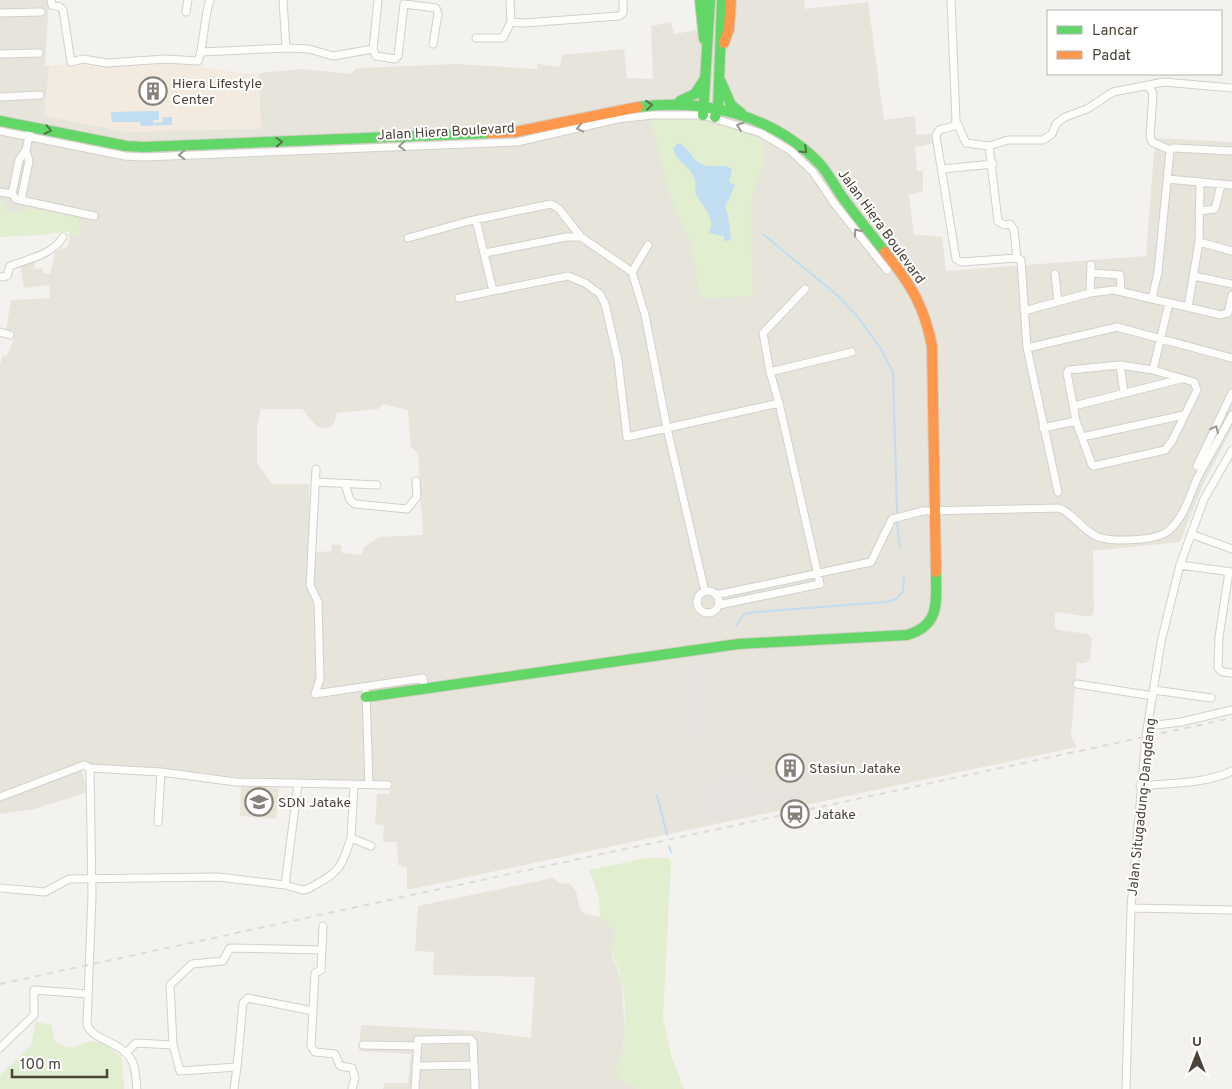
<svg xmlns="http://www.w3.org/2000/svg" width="1232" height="1089" viewBox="0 0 1232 1089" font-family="Overpass,sans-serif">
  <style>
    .residential { fill: #e7e4dc; fill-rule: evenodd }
    .commercial { fill: #f3ebdf }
    .education { fill: #eae5da }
    .green { fill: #e1eecf }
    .parking { fill: #e6e3df }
    .water { fill: #c0ddf1 }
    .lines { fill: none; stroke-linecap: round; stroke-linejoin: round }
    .stream { stroke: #c0ddf1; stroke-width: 2 }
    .street-casing { stroke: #d2d0cb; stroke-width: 9 }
    .fast-casing { stroke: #d3cfc5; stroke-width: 12 }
    .slow-casing { stroke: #d3cfc5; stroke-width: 12 }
    .street { stroke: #fdfdfc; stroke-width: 7 }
    .fast { stroke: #63d668; stroke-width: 10 }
    .slow { stroke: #ff974d; stroke-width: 10 }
    .rail { stroke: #dbdbda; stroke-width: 2; stroke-dasharray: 6 6; stroke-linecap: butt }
    .oneway { stroke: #537749 }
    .oneway2 { stroke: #9b9791 }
    .labels { text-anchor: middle; stroke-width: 4; stroke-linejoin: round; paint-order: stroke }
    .poi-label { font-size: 14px; fill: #4b4439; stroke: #fff; text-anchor: start }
    .street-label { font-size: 14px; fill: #4b4439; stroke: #fff }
  </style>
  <rect width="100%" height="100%" fill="#f4f2ee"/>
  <path class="residential" d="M0 0H49L45 66 78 64 101 68 158 63 184 64 236 73H259L302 69 351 74 357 68 457 64 537 69V64L560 67 562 55 624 49 627 78 653 79 651 26 671 22 674 34 697 30 695 0H804L805 9 868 2 884 120 915 116 916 135 931 134 932 144 915 147 917 171H923V191L909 195 914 234 942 237 946 271 1146 256 1155 138 1232 142V429L1205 480 1180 542 1093 551 1094 614 1089 617 1059 612 1055 613V627L1058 630 1088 634 1092 639 1090 660 1085 663H1077L1071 737 1077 747 407 890V867L398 865 397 842H383L384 825 375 824 377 794H390V784L276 782 167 769 91 765 82 771 88 792 34 809 0 814V366L2 356 7 355 14 339V331L6 330 11 300 50 298 49 285 24 288 20 265 35 262V269L42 268 44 273 50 274 55 252 68 246 71 231 0 237ZM383 404 408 410 411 447 418 454 423 535 380 537 364 547 362 555 342 553 341 545 332 544 331 551 311 553 309 484H272L257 463V427L261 409H302L317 427 328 428 334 424 337 413 378 409Z
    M553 878 559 883 570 884 576 891 580 909 585 914 600 917 610 925 616 934 612 956 621 980 625 1028 622 1060 617 1072 618 1078 638 1089H383L384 1083H408L411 1054 359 1051 361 1025 478 1031 531 1038 535 977 433 975 434 952 415 951 418 906Z"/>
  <path class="commercial" d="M158 63 184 64 236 73H259L261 129 127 132 44 116 49 66 78 64 101 68Z"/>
  <path class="education" d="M241 785 279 788 276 819 240 816Z"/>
  <path class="green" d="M677 116 723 124 763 141 764 165 753 191 751 217 753 296 700 299 693 250 669 193 650 118Z
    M0 198 9 210 15 212 29 208 79 218V235L69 236 70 231 40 235 0 237Z
    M647 858H668L671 862 663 1018 671 1055 684 1089H638L618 1078 616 1071C628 1047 627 1006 621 979 616 959 609 956 616 934L610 925 600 917 599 897 589 870Z
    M36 1022 52 1025 54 1040C72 1055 76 1043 92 1041L105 1044 122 1058 124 1089H0V1075L31 1045Z"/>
  <path class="parking" d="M704 661 716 734 684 739 672 666Z
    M758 768 764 794 798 787 801 801 703 821 694 782Z"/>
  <path class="water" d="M159 111V120H153L154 123 163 122V117H172V125L141 126 140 122H112L111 112Z
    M679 143C689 148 691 159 701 164 711 169 724 162 732 169L729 182 735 185 725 207 728 216 731 240 724 241V236L709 233C717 215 701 207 695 192 700 168 677 166 673 148Z"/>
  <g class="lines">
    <path class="stream" d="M764 235 837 295 858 317 881 349 893 372 897 512
      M897 523 900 547
      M736 626 744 614 756 612 886 602 896 599 903 592 904 577
      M657 795 667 835
      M669 846 671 852"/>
    <g class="street-casing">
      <path id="street" d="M51 0 52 5 60 7 63 10 71 62 83 59 106 63 166 59 198 61C205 42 203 20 210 0
        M378 0 373 49 376 56 395 59 398 56 404 4 436 8 438 14 433 44
        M510 0 511 22 524 23 619 16 623 13V0
        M951 0 956 121 954 126 939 130 936 136 956 259 961 262 1017 258 1021 260 1027 348 1058 492
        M186 12 188 0
        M0 13 41 12
        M476 38H503L511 22
        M286 48 309 49 333 56 373 49
        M202 52 286 48 283 0
        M0 54 39 53
        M1149 86 1153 94 1150 136 1152 142 1170 150
        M0 97 40 95
        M956 121 966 143 989 146 998 221 1004 225 1010 224 1014 230 1017 258
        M0 131 125 156 144 157 517 142 617 119 653 115H703L761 133 791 151 813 172 834 203 887 270
        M989 146 1008 140H1043L1052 134 1056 124 1065 117 1087 109 1113 92 1164 82 1232 88
        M942 169 993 164
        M1167 179 1232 185
        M0 192 12 194 16 199 94 216
        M12 194 19 160 26 150 30 132
        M21 200 29 161 26 150
        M1199 211 1215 209 1221 185
        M408 238 469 221 551 204 559 209 581 237
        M1199 242 1232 251
        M485 253 566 237H581L632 272 645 315 667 428 705 592
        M632 272 648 245
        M1091 273 1120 275 1121 290
        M1055 274 1058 302
        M1194 276 1232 284
        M0 277 7 276 10 266C28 259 52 255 63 237
        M493 291 568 276 585 283 600 294 605 304 618 360 627 437 779 403
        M1090 293 1091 265
        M459 298 493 291 476 220
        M1152 299 1158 272 1170 150 1174 148 1232 151
        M1188 307 1199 242 1200 183
        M1024 311 1090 293 1114 290 1221 315 1228 313 1232 295
        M0 332 10 335
        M1027 348 1117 327 1232 358
        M1120 365 1153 370 1194 382 1197 390 1172 441 1165 450 1094 466 1092 465 1076 421 1067 373 1069 370Z
        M1120 365 1124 393
        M1153 370 1169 303
        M770 372 852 352
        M1074 406 1181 379
        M1043 428 1076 421
        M1082 437 1184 415
        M1197 466 1232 393
        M316 469 310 585 318 602 320 679 315 694 423 678 425 690
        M315 482 377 485
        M345 484 350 500 355 504 407 509 417 497 416 481
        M1191 534 1232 549
        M1180 565 1232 572
        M1229 572 1219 637 1218 668 1223 672 1232 673
        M697 602a11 11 0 1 1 22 0a11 11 0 1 1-22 0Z
        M716 595 871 562 892 519 923 511 1059 508C1074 514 1082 530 1098 537 1112 542 1157 541 1168 531 1184 518 1189 497 1197 479 1208 457 1221 436 1232 415
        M719 605 820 584 779 403 770 372 763 333 805 289
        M1077 684 1153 696
        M1154 690 1211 698
        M366 693 369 785
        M1148 726 1181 722 1232 710
        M90 768 161 772 236 782 388 785
        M354 785 351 838 371 846
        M1140 786C1169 783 1206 784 1232 771
        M0 797 84 765 90 768 92 896 87 1024C92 1041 122 1041 132 1061 136 1069 136 1080 137 1089
        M158 822 161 772
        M285 885 302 890 308 889C339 871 340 872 351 838
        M0 888 45 892 69 879 218 877 285 885 298 784
        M1131 908 1232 910
        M323 926 321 970 315 973 311 1046 315 1052 335 1054 340 1066 352 1068 355 1078 352 1089
        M173 1045 170 985 192 964 223 961 230 948 322 950
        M363 1045 418 1046
        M0 1048 34 1015V990L88 994
        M126 1053 136 1043 173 1045 180 1071 237 1067 243 1003 248 998 313 1011
        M416 1066 474 1065
        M234 1089 237 1067
        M415 1089 418 1040 470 1039 473 1042 475 1089
        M1126 1089 1131 908 1146 736 1161 642 1180 565 1204 499 1232 450"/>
    </g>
    <g class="fast-casing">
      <path id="fast" d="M700 0 704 39
        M721 82 731 105 741 113
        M680 101 695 94 704 80
        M638 107C704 98 773 115 820 164 828 173 834 185 841 195 855 215 871 234 885 252
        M703 115 710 0
        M715 117 718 108 722 0
        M0 121 126 146 144 147 490 133
        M366 697 738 644 907 635C941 625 936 601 936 572"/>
    </g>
    <g class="slow-casing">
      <path id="slow" d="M724 43 729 29 731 0
        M490 133 515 132 638 107
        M885 252C911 285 924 305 932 346L936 572"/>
    </g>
    <use href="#street" class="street"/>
    <use href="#fast" class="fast"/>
    <use href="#slow" class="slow"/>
    <path class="rail" d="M0 984 1232 718"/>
  </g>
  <defs><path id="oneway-chevron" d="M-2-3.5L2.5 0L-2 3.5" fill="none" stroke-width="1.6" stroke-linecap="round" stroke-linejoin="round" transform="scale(1.25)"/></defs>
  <g class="oneway">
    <use href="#oneway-chevron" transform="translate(649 105) rotate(-6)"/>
    <use href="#oneway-chevron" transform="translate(48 130) rotate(12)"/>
    <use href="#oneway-chevron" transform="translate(279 142) rotate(-2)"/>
    <use href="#oneway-chevron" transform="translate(804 150) rotate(43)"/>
  </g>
  <g class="oneway2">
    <use href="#oneway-chevron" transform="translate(740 126) rotate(-161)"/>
    <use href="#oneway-chevron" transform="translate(580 128) rotate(167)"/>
    <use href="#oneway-chevron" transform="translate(402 146) rotate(177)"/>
    <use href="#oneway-chevron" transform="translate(182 155) rotate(178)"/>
    <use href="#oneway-chevron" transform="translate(857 232) rotate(-128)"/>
    <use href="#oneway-chevron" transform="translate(1215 429) rotate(-65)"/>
  </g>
  <defs>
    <g id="building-ring" transform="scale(1.4375)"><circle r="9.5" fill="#fff" stroke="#868178" stroke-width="1.5"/><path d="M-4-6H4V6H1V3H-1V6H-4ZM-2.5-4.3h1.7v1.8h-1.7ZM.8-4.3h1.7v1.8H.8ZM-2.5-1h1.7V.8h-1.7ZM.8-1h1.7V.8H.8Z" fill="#868178"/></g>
    <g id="school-ring" transform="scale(1.4375)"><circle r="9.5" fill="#fff" stroke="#868178" stroke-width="1.5"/><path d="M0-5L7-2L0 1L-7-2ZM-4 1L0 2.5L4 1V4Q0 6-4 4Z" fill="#868178"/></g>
    <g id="station-ring" transform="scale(1.4375)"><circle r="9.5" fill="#fff" stroke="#868178" stroke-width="1.5"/><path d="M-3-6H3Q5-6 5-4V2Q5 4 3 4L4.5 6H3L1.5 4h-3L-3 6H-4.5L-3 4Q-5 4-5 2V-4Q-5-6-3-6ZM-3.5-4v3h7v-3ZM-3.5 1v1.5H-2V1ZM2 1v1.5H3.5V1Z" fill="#868178"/></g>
  </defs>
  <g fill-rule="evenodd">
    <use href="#building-ring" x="153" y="91"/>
    <use href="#building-ring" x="790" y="768"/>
    <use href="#school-ring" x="259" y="802"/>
    <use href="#station-ring" x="795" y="814"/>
  </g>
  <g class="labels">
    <g class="poi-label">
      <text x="172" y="88">Hiera Lifestyle<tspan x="172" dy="16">Center</tspan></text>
      <text x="809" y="773">Stasiun Jatake</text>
      <text x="278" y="807">SDN Jatake</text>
      <text x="814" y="819">Jatake</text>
    </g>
    <g class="street-label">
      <text transform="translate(446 131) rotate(-3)" y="5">Jalan Hiera Boulevard</text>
      <text transform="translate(882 226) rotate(54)" y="5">Jalan Hiera Boulevard</text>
      <text transform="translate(1141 807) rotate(-84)" y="5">Jalan Situgadung-Dangdang</text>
    </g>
  </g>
  <rect x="1047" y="10" width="175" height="65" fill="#ffffff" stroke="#b7b4b0"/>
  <rect x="1057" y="26" width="25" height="8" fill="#63d668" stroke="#b7b4b0"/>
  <text x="1092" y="35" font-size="15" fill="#4b4439">Lancar</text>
  <rect x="1057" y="51" width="25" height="8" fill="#ff974d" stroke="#b7b4b0"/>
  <text x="1092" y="60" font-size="15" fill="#4b4439">Padat</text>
  <g transform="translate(1197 1054)" stroke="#ffffff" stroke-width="4" paint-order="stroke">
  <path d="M0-4L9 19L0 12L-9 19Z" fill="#4b4439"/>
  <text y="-8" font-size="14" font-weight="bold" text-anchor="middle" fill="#4b4439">U</text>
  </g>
  <path d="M12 1069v8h95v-8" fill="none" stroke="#4b4439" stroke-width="2.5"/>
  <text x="20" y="1069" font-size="15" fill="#4b4439" stroke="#ffffff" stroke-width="4" paint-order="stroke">100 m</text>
</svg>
